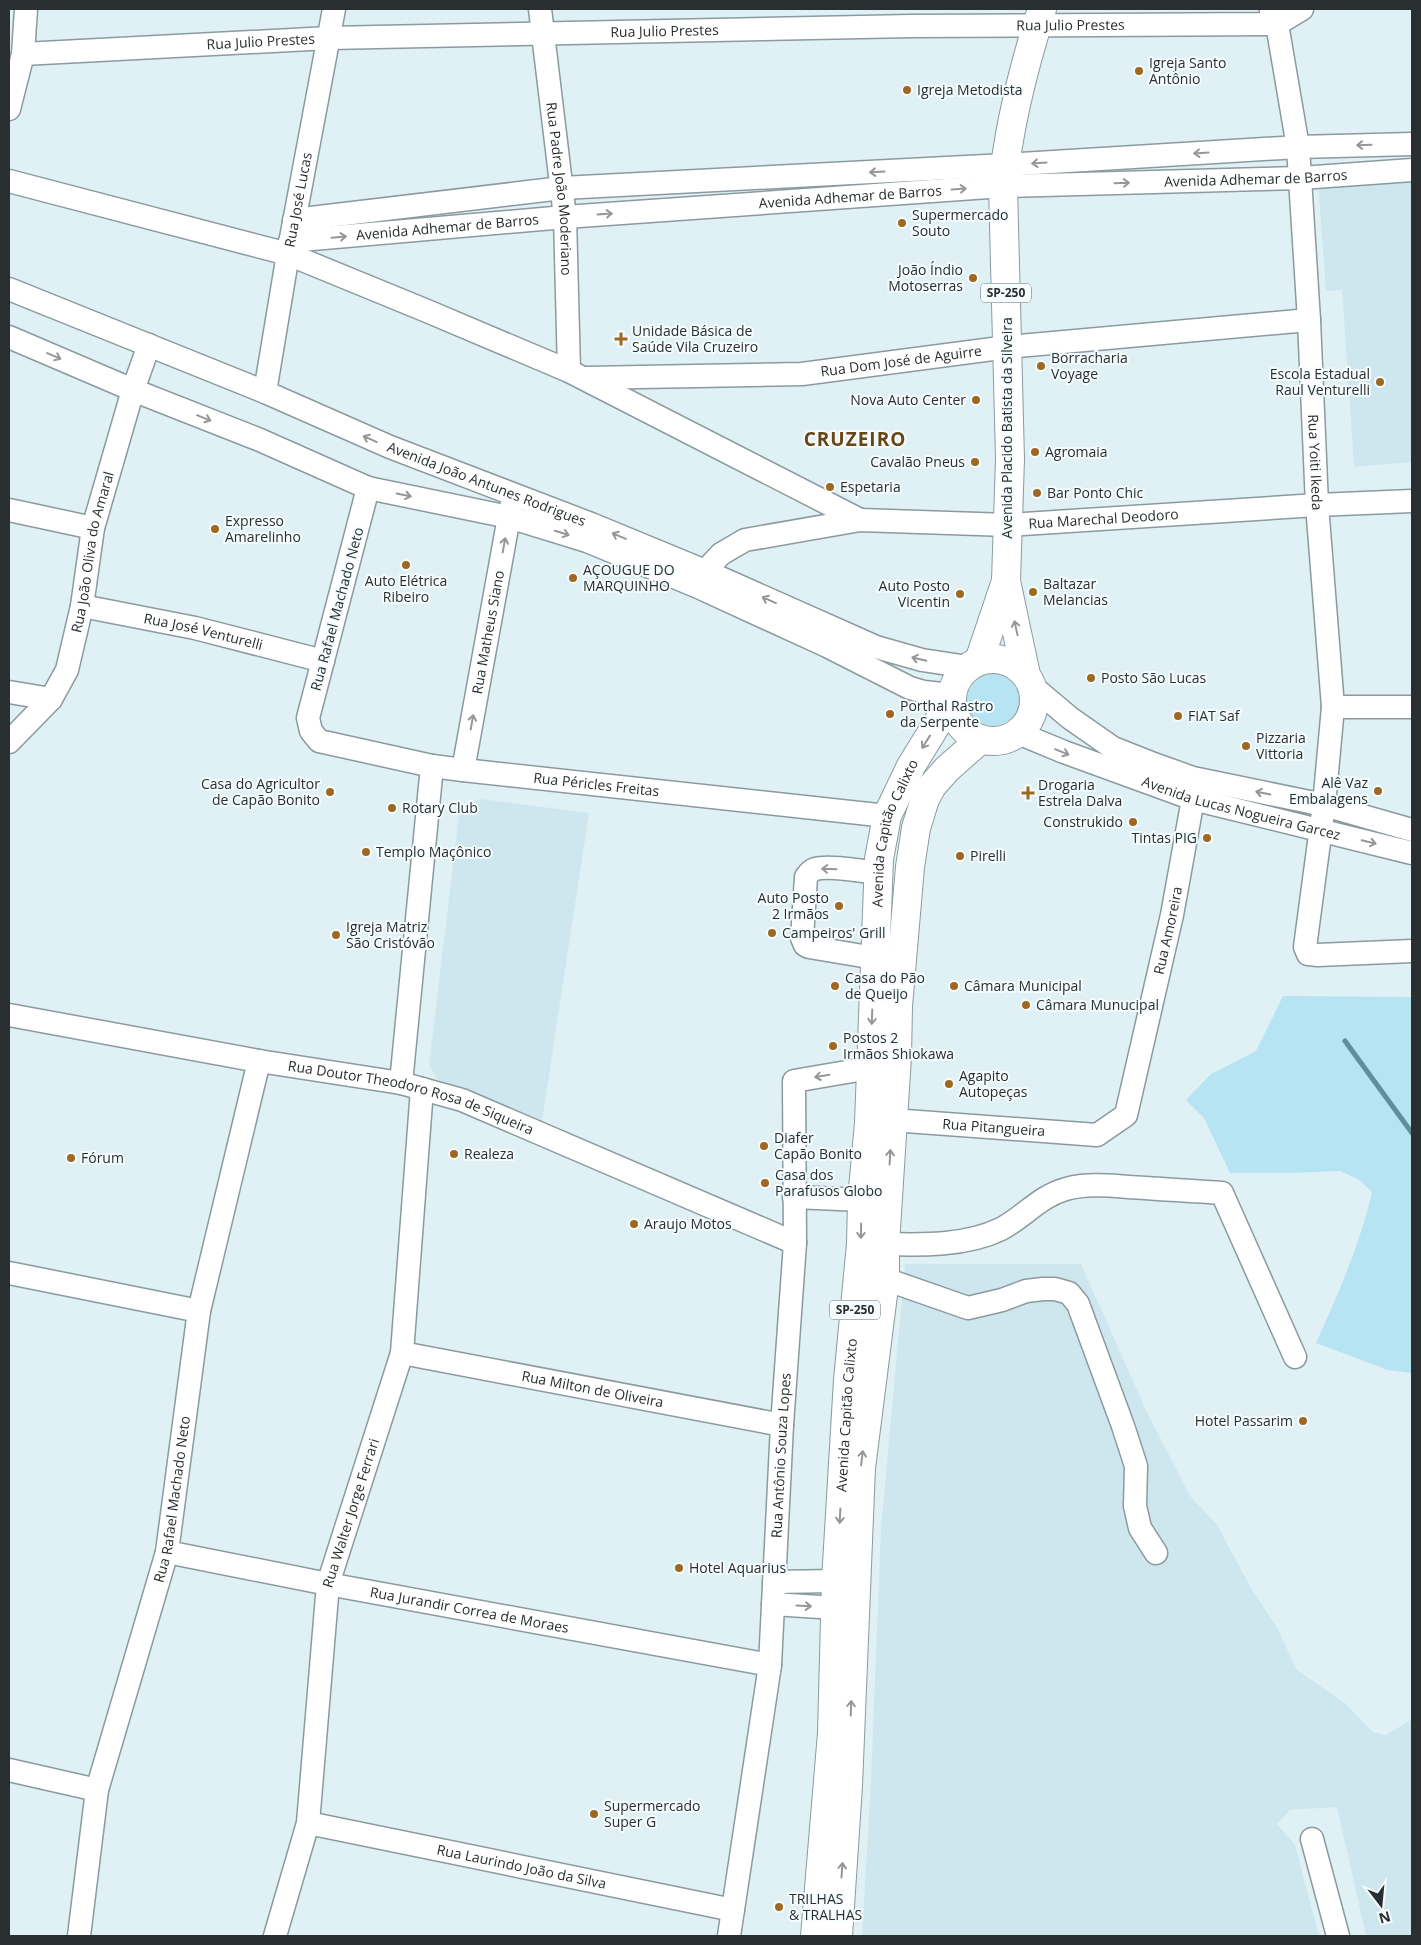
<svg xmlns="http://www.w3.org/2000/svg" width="1421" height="1945" viewBox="0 0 1421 1945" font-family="'Open Sans',sans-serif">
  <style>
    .built { fill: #cee7ef }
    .green { fill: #b6e4f2 }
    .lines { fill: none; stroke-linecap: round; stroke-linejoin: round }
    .stream { stroke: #608e9c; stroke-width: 5 }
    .minor-casing { stroke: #8a9a9f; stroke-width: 25 }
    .major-casing { stroke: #8a9a9f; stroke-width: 30 }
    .minor { stroke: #fff; stroke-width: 22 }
    .major { stroke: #fff; stroke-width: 28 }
    .oneway { stroke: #949798 }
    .poi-dot { fill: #9e6821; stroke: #f5fcfe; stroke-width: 2 }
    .labels { text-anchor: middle; stroke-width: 4; stroke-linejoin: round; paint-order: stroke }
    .shield { fill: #f5fcfe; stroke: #666c6e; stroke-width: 1 }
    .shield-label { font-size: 12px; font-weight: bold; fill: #292f31 }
    .street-label { font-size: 14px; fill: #292f31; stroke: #f5fcfe }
    .poi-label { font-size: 14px; fill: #292f31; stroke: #f5fcfe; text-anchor: start }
    .district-label { font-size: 19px; font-weight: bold; letter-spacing: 1px; fill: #6a4515; stroke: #f5fcfe }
  </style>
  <rect width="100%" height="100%" fill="#e0f1f6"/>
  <path class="built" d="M1412 176V462L1354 467 1342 290 1326 291 1318 182Z
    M480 799 589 813 542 1121 437 1079 429 1065 460 806Z
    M905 1264H1081L1146 1410 1190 1496 1217 1525 1251 1588 1276 1626 1297 1670 1345 1703 1373 1732 1386 1735 1412 1719V1936H1366L1337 1807 1290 1810 1277 1824 1295 1845 1319 1936H862L871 1780 881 1528Z"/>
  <path class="green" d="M967 700a26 26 0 1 1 52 0a26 26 0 1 1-52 0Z
    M1283 996 1412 997V1373L1388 1370 1316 1343C1338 1294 1360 1245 1372 1192L1358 1179 1340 1171 1290 1173H1230L1204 1118 1186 1100 1211 1074 1256 1051Z"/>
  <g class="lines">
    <path class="stream" d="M1345 1041 1412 1133"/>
    <g class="minor-casing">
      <g id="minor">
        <path id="s1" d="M540 9 565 217 569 371"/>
        <path id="s2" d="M1271 12 1277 24 1298 147 1309 320 1317 505 1333 707 1324 805 1305 947 1308 954 1318 955 1412 951"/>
        <path id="s3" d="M23 54 329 38 911 26 1277 24 1302 9"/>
        <path d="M9 109 23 54 26 9"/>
        <path d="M9 181 288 254 427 311 569 371 860 520"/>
        <path d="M294 220 562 188 1005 165 1298 147 1412 144"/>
        <path id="s4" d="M290 241 565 217 1003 186 1301 178 1412 170"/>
        <path id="s5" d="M9 289 265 392 390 447 591 524 705 571 876 647 922 660 968 667"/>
        <path d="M9 337 133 390 260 440 368 488 509 517 587 541 696 586 827 646 910 688 924 692 951 695"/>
        <path id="s6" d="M587 378 802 374 1008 347 1309 320"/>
        <path id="s7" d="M265 392 288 254 334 9"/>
        <path id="s8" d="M368 488 308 718 311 731 319 741 432 766 463 770 887 816"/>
        <path d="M9 510 93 528"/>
        <path id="s9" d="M699 583 705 571 721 554 745 540 860 520 1008 525 1317 505 1412 501"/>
        <path id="s10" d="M82 606 195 628 323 661"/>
        <path d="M1032 686 1070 718 1113 748 1151 763 1193 778 1324 805 1412 830"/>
        <path d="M9 692 51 699"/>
        <path d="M1333 707H1412"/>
        <path id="s11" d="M1018 733 1064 752 1193 799 1412 853"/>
        <path id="s12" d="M9 742 51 699 67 670 82 606 93 528 133 390 149 345"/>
        <path id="s13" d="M463 770 509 517 512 503"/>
        <path d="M875 958 809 947 805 945 802 938 806 877C809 873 810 871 815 869 829 865 862 871 878 873"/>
        <path id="s14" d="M9 1015 259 1061 401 1083 462 1100 795 1243"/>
        <path d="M401 1083 432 766"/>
        <path id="s15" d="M892 1120 1097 1135 1126 1115 1172 915 1193 799"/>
        <path d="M794 1197 862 1200"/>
        <path d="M885 1244C922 1245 966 1246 1001 1229 1024 1217 1040 1196 1066 1189 1092 1182 1119 1187 1145 1188 1171 1190 1196 1191 1222 1193L1295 1357"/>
        <path d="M9 1273 199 1311"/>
        <path d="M885 1279 968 1308 1002 1300 1026 1291 1043 1289H1055L1069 1293 1078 1304 1123 1426 1136 1466 1135 1506 1140 1528 1156 1553"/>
        <path id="s16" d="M402 1353 782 1425"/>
        <path id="s17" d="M167 1552 328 1584 770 1665"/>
        <path d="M774 1582 836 1581"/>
        <path d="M773 1604 835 1608"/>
        <path d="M9 1770 97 1790"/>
        <path id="s18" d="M308 1823 733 1910"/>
        <path d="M1312 1839 1338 1936"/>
        <path id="s19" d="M79 1936 97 1790 167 1552 199 1311 259 1061"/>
        <path id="s20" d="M275 1936 308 1823 328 1584 402 1353 422 1089"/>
        <path id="s21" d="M729 1936 770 1665 782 1425 795 1243 794 1081 870 1068"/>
      </g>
    </g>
    <g class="major-casing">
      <g id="major">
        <circle cx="993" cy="700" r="41"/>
        <path d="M979 661 1006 581"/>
        <path d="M1026 675 1006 581 1010 459 1003 186C1008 127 1024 66 1042 9"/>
        <path id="s22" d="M815 1936 832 1733 836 1581 848 1380 861 1244 862 1200 869 1123 879 859 887 816 911 766 951 701"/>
        <path d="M838 1936 848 1786 861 1468 885 1279V1244L897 1057 898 1006 910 867 916 828 925 799 932 786 947 769 981 739"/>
      </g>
    </g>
    <use href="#minor" class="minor"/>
    <use href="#major" class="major"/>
  </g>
  <defs><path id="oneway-shaft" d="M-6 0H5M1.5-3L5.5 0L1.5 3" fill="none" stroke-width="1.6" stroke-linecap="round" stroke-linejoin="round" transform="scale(1.25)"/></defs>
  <g class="oneway">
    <use href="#oneway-shaft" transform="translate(1364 145) rotate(178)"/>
    <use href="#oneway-shaft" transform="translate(1201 153) rotate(176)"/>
    <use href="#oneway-shaft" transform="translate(1039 163) rotate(176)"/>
    <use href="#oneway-shaft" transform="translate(877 172) rotate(177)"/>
    <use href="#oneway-shaft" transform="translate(1122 183) rotate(-2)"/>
    <use href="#oneway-shaft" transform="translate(959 189) rotate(-4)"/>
    <use href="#oneway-shaft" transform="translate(605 214) rotate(-4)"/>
    <use href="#oneway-shaft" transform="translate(339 237) rotate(-5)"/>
    <use href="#oneway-shaft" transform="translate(54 356) rotate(23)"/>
    <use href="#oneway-shaft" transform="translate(204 418) rotate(22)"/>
    <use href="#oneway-shaft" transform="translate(370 439) rotate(-156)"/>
    <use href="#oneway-shaft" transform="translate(404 495) rotate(12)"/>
    <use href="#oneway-shaft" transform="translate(562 533) rotate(17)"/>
    <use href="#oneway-shaft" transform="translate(619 536) rotate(-157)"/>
    <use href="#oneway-shaft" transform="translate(504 545) rotate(-80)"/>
    <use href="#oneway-shaft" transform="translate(769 600) rotate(-156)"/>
    <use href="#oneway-shaft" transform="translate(1016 628) rotate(-102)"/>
    <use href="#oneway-shaft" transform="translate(919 659) rotate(-167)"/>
    <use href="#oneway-shaft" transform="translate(472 722) rotate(-80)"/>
    <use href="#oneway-shaft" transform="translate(926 742) rotate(122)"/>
    <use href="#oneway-shaft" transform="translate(1062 752) rotate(22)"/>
    <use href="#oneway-shaft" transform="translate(1263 793) rotate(-168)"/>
    <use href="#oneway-shaft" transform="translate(1369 842) rotate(14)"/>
    <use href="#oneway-shaft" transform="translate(829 869) rotate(-178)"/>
    <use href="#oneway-shaft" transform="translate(872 1017) rotate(92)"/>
    <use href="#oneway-shaft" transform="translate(822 1076) rotate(171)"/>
    <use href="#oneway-shaft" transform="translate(890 1157) rotate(-87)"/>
    <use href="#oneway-shaft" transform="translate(861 1231) rotate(91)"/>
    <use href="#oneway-shaft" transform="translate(862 1458) rotate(-83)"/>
    <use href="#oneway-shaft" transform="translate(840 1516) rotate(93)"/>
    <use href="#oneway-shaft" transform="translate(804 1606) rotate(3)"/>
    <use href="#oneway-shaft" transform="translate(851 1708) rotate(-88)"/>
    <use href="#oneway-shaft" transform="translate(842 1870) rotate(-86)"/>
  </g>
  <g class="poi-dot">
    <circle cx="1139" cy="71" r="5"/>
    <circle cx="907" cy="90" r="5"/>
    <circle cx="902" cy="223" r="5"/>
    <circle cx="973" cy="278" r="5"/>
    <path d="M618.5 331.5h5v5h5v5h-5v5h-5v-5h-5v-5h5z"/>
    <circle cx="1041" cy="366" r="5"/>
    <circle cx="1380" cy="382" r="5"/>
    <circle cx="976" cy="400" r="5"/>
    <circle cx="1035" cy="452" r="5"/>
    <circle cx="975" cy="462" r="5"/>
    <circle cx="830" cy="487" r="5"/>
    <circle cx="1037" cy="493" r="5"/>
    <circle cx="215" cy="529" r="5"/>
    <circle cx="406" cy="565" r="5"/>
    <circle cx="573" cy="578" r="5"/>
    <circle cx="1033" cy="592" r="5"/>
    <circle cx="960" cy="594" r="5"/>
    <circle cx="1091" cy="678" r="5"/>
    <circle cx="890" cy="714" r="5"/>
    <circle cx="1178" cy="716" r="5"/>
    <circle cx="1246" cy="746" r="5"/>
    <circle cx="1378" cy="791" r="5"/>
    <circle cx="330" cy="792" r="5"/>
    <path d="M1025.5 785.5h5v5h5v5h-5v5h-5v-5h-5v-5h5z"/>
    <circle cx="392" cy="808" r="5"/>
    <circle cx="1133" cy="822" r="5"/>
    <circle cx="1207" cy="838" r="5"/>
    <circle cx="366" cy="852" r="5"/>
    <circle cx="960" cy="856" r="5"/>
    <circle cx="839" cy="906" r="5"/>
    <circle cx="772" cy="933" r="5"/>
    <circle cx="336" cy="935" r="5"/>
    <circle cx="835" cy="986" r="5"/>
    <circle cx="954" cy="986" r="5"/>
    <circle cx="1026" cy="1005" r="5"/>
    <circle cx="833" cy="1046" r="5"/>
    <circle cx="949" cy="1084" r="5"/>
    <circle cx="764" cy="1146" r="5"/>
    <circle cx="454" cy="1154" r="5"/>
    <circle cx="71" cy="1158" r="5"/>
    <circle cx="765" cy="1183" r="5"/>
    <circle cx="634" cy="1224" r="5"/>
    <circle cx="1303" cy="1421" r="5"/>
    <circle cx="679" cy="1568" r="5"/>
    <circle cx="594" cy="1814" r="5"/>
    <circle cx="779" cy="1907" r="5"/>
  </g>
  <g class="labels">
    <g class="shield">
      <rect x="981" y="283.5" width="50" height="19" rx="4"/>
      <rect x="830" y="1300.5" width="50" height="19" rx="4"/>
    </g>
    <g class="shield-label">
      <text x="1006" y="297">SP-250</text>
      <text x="855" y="1314">SP-250</text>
    </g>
    <g class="street-label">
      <text dy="5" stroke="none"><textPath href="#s3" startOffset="1048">Rua Julio Prestes</textPath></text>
      <text dy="5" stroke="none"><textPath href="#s3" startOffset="642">Rua Julio Prestes</textPath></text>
      <text dy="5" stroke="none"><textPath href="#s3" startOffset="238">Rua Julio Prestes</textPath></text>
      <text dy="5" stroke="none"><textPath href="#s4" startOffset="968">Avenida Adhemar de Barros</textPath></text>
      <text dy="5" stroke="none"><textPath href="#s1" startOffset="181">Rua Padre João Moderiano</textPath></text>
      <text dy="5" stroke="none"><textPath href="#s4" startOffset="562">Avenida Adhemar de Barros</textPath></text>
      <text dy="5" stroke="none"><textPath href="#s7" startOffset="195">Rua José Lucas</textPath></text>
      <text dy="5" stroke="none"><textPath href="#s4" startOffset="158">Avenida Adhemar de Barros</textPath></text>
      <text dy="5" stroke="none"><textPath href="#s6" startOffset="315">Rua Dom José de Aguirre</textPath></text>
      <text transform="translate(1007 428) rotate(-90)" y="5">Avenida Placido Batista da Silveira</text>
      <text dy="5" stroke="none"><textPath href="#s2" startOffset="454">Rua Yoiti Ikeda</textPath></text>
      <text dy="5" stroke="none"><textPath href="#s5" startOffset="516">Avenida João Antunes Rodrigues</textPath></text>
      <text dy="5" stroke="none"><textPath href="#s9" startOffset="425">Rua Marechal Deodoro</textPath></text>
      <text dy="5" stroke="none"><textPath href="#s12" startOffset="214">Rua João Oliva do Amaral</textPath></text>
      <text transform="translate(337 609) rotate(-75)" y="5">Rua Rafael Machado Neto</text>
      <text dy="5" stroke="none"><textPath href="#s10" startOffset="124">Rua José Venturelli</textPath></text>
      <text dy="5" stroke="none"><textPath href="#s13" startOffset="140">Rua Matheus Siano</textPath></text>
      <text dy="5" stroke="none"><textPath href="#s8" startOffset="545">Rua Péricles Freitas</textPath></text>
      <text dy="5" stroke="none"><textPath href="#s11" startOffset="236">Avenida Lucas Nogueira Garcez</textPath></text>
      <text dy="5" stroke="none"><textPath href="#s22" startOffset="1108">Avenida Capitão Calixto</textPath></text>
      <text dy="5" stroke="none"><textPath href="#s15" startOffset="430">Rua Amoreira</textPath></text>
      <text dy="5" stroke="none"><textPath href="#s14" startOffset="411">Rua Doutor Theodoro Rosa de Siqueira</textPath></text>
      <text dy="5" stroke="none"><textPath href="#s15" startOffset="102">Rua Pitangueira</textPath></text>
      <text dy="5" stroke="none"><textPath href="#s16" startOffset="194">Rua Milton de Oliveira</textPath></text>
      <text dy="5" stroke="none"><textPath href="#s22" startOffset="522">Avenida Capitão Calixto</textPath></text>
      <text dy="5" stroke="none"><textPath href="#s21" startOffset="484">Rua Antônio Souza Lopes</textPath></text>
      <text dy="5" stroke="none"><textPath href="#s19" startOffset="448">Rua Rafael Machado Neto</textPath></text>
      <text dy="5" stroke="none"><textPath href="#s20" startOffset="432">Rua Walter Jorge Ferrari</textPath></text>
      <text dy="5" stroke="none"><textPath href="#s17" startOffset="308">Rua Jurandir Correa de Moraes</textPath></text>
      <text dy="5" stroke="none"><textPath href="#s18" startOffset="218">Rua Laurindo João da Silva</textPath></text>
    </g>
    <g class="poi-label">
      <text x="1149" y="68">Igreja Santo<tspan x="1149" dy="16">Antônio</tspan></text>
      <text x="917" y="95">Igreja Metodista</text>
      <text x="912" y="220">Supermercado<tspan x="912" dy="16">Souto</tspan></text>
      <text x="963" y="275" text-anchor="end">João Índio<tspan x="963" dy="16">Motoserras</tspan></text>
      <text x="632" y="336">Unidade Básica de<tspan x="632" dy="16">Saúde Vila Cruzeiro</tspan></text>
      <text x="1051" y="363">Borracharia<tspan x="1051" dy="16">Voyage</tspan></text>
      <text x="1370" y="379" text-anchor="end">Escola Estadual<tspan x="1370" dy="16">Raul Venturelli</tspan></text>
      <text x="966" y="405" text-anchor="end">Nova Auto Center</text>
      <text x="1045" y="457">Agromaia</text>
      <text x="965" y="467" text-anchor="end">Cavalão Pneus</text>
      <text x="840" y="492">Espetaria</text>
      <text x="1047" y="498">Bar Ponto Chic</text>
      <text x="225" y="526">Expresso<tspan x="225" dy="16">Amarelinho</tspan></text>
      <text x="583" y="575">AÇOUGUE DO<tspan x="583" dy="16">MARQUINHO</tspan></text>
      <text x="406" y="586" text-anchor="middle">Auto Elétrica<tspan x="406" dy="16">Ribeiro</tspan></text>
      <text x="1043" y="589">Baltazar<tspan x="1043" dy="16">Melancias</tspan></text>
      <text x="950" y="591" text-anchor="end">Auto Posto<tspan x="950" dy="16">Vicentin</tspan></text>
      <text x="1101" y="683">Posto São Lucas</text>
      <text x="900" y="711">Porthal Rastro<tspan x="900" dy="16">da Serpente</tspan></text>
      <text x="1188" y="721">FIAT Saf</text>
      <text x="1256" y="743">Pizzaria<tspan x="1256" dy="16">Vittoria</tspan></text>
      <text x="1368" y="788" text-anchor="end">Alê Vaz<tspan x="1368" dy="16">Embalagens</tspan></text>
      <text x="320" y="789" text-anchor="end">Casa do Agricultor<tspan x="320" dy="16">de Capão Bonito</tspan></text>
      <text x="1038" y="790">Drogaria<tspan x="1038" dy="16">Estrela Dalva</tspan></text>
      <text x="402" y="813">Rotary Club</text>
      <text x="1123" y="827" text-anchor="end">Construkido</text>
      <text x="1197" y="843" text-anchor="end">Tintas PIG</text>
      <text x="376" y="857">Templo Maçônico</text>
      <text x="970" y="861">Pirelli</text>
      <text x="829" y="903" text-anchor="end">Auto Posto<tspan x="829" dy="16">2 Irmãos</tspan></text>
      <text x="346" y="932">Igreja Matriz<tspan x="346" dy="16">São Cristóvão</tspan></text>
      <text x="782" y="938">Campeiros' Grill</text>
      <text x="845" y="983">Casa do Pão<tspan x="845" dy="16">de Queijo</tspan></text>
      <text x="964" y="991">Câmara Municipal</text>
      <text x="1036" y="1010">Câmara Munucipal</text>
      <text x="843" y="1043">Postos 2<tspan x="843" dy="16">Irmãos Shiokawa</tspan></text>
      <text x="959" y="1081">Agapito<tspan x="959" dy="16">Autopeças</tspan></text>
      <text x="774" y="1143">Diafer<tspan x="774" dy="16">Capão Bonito</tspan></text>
      <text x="464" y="1159">Realeza</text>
      <text x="81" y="1163">Fórum</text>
      <text x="775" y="1180">Casa dos<tspan x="775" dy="16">Parafusos Globo</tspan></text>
      <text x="644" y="1229">Araujo Motos</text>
      <text x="1293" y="1426" text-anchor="end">Hotel Passarim</text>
      <text x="689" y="1573">Hotel Aquarius</text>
      <text x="604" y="1811">Supermercado<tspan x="604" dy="16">Super G</tspan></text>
      <text x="789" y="1904">TRILHAS<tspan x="789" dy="16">&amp; TRALHAS</tspan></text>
    </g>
    <g class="district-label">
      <text x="855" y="446">CRUZEIRO</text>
    </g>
  </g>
  <rect width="1421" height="1945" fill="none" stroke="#292f31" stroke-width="20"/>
  <g transform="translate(1381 1905) rotate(164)" stroke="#f5fcfe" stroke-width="4" paint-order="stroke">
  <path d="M0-4L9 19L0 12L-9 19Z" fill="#292f31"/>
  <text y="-8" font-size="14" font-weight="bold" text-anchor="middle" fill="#292f31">N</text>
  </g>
</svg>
